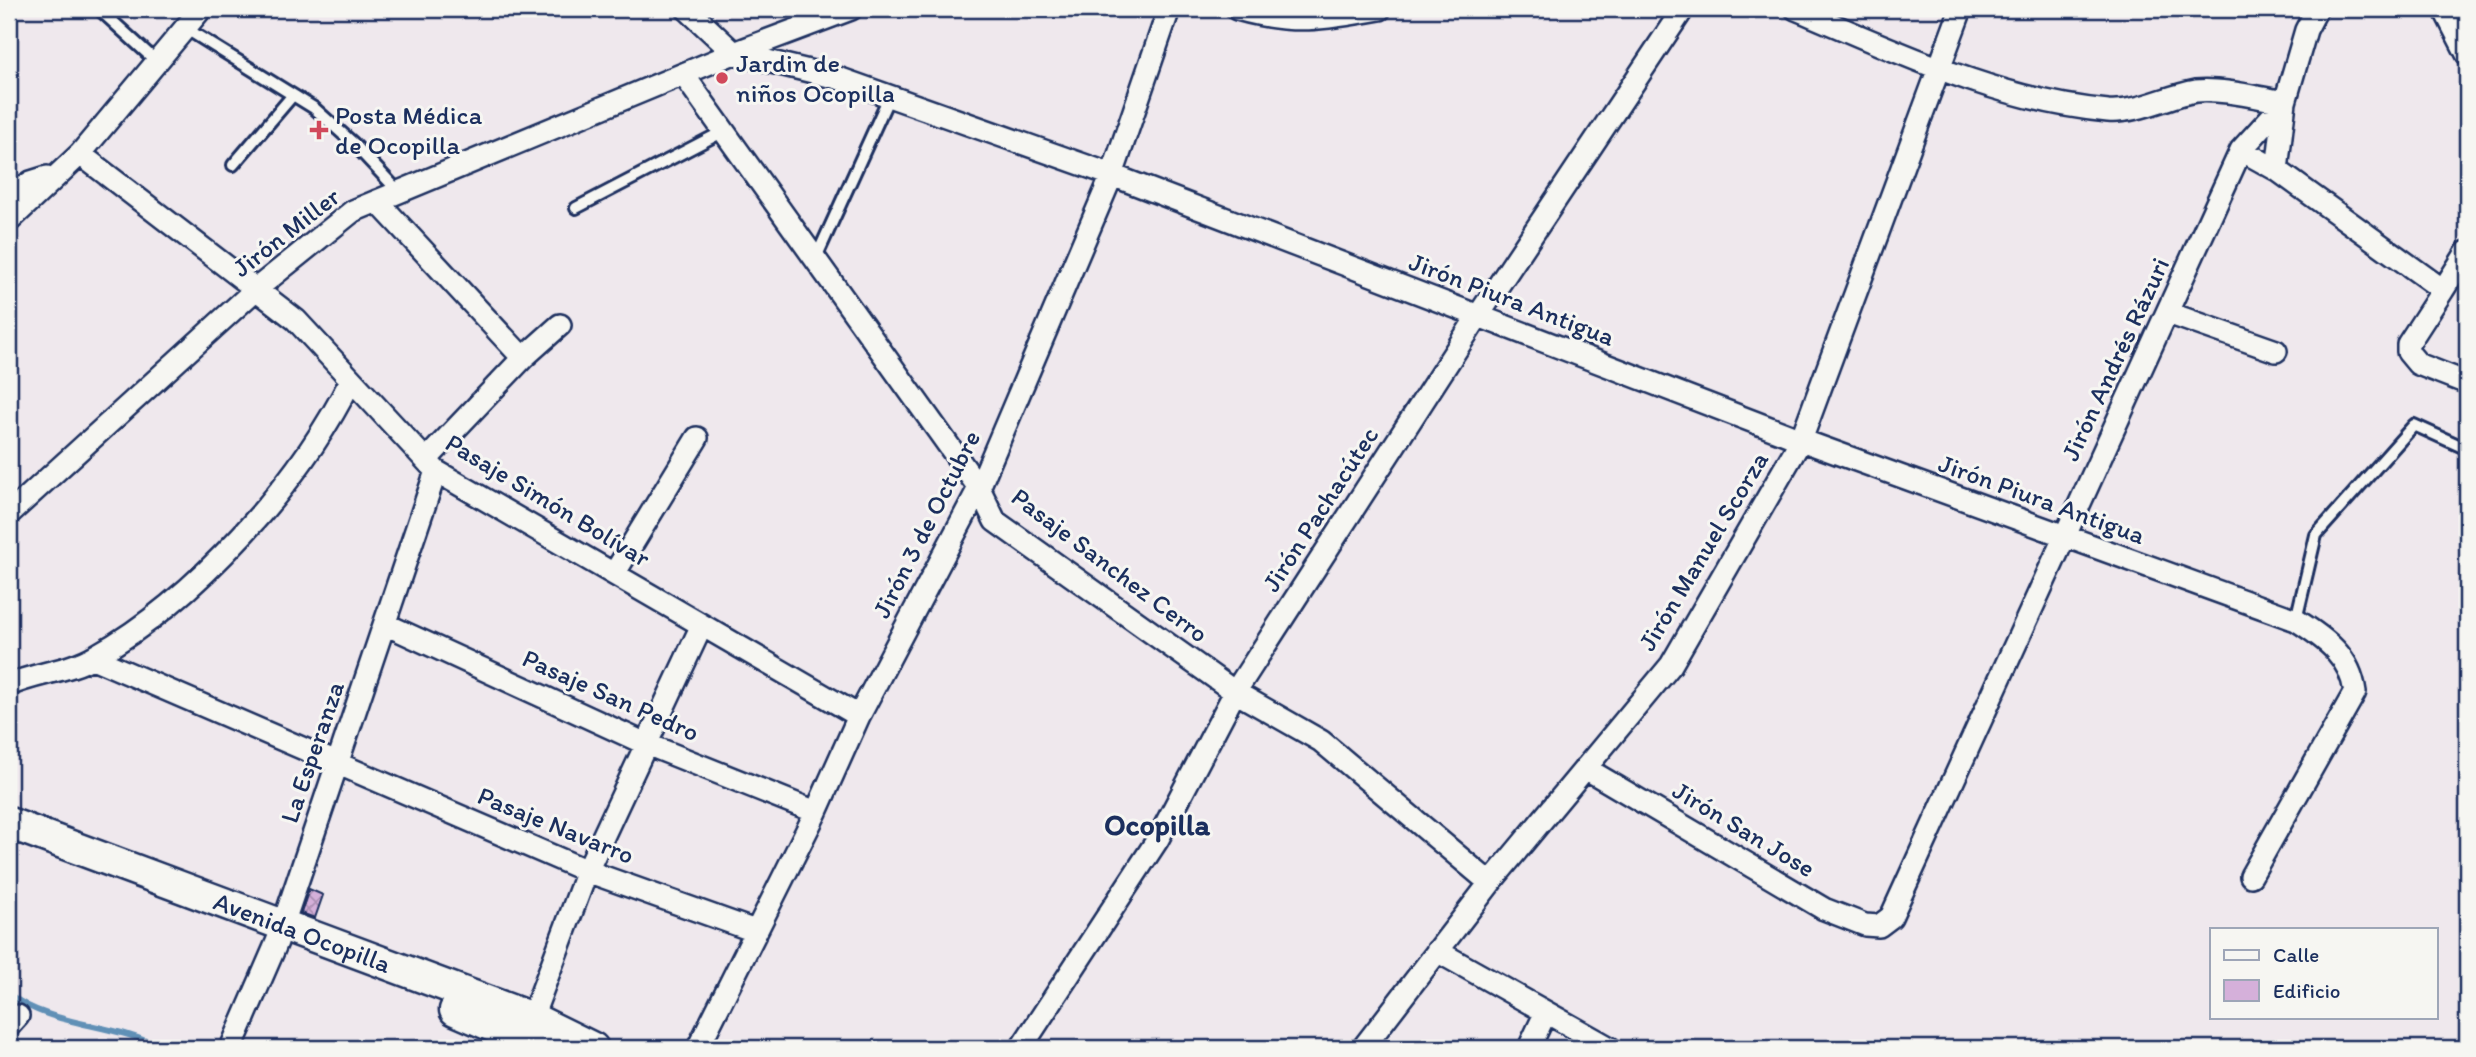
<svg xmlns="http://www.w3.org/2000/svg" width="2476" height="1057" viewBox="0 0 2476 1057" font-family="Itim,sans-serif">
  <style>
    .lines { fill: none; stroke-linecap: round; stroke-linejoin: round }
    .stream { stroke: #6190b6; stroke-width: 6 }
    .building { fill: url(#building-cross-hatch); stroke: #1b2f5e; stroke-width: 2 }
    .lane-casing { stroke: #1b2f5e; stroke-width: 16 }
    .street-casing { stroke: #1b2f5e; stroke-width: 26 }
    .secondary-casing { stroke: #1b2f5e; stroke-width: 35 }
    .lane { stroke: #f6f6f2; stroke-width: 10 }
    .street { stroke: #f6f6f2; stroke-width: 21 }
    .secondary { stroke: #f6f6f2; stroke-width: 30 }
    .poi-dot { fill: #d1495b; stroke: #f6f6f2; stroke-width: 2.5 }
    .labels { text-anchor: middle; stroke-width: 6; stroke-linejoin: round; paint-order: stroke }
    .poi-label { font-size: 26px; fill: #1b2f5e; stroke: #f6f6f2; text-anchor: start }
    .street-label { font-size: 26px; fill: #1b2f5e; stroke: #f6f6f2 }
    .quarter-label { font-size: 30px; font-weight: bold; fill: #1b2f5e; stroke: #f6f6f2 }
  </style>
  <defs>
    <pattern id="building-cross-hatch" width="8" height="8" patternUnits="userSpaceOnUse" patternTransform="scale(1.75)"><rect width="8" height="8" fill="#d5b0da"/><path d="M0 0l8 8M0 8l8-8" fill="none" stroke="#ac90b4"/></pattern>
  </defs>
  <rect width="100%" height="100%" fill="#efe8ed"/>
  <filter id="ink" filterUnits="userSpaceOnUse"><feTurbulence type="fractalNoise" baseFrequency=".0143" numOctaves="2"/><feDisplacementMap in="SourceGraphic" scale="14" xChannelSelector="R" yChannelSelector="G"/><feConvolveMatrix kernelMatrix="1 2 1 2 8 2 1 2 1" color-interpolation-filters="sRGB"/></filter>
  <g filter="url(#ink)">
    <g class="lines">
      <path class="stream" d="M9 994C51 1027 113 1022 160 1048"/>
    </g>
    <path class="building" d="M309 889 323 895 315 918 301 913Z"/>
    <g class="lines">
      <g class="lane-casing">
        <path id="lane" d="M99 9 157 62
          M185 28 314 108 353 143 399 192
          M233 165 293 95
          M576 208 724 131
          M815 260 889 97
          M2296 620 2316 535 2414 425 2467 449"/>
      </g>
      <g class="street-casing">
        <path id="street" d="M687 9 734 53 838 78 1112 175 1801 440 2296 620C2326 639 2350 656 2355 692L2251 876
          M1237 9C1292 25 1325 19 1380 9
          M1796 9C1896 51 1998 101 2108 111 2138 113 2167 96 2196 91 2220 88 2260 98 2285 102L2277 170
          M2444 9 2467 54
          M683 74 979 488 995 521 1235 692 1321 741 1490 883
          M2241 150 2277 170 2443 290 2408 344V352L2418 364 2467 383
          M80 154 296 320 436 471 859 716
          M9 196 31 182 47 177
          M377 201 523 358
          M9 221 80 154 201 9
          M2443 290 2467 252
          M2168 313 2276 351
          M426 460 523 358 560 325
          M9 514 255 290 353 211 734 53 851 9
          M614 574 697 438
          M385 624 644 743 816 812
          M93 658 587 871 755 931
          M9 685C36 673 70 671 95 656 196 599 300 483 351 380
          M1585 768 1824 909 1865 925 1879 926 1891 917 2241 150 2285 102 2306 30 2317 9
          M1437 951 1610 1048
          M9 1026 18 1016
          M527 1031 587 871 702 625
          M231 1048 277 942 436 471
          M698 1048 816 812 859 716 979 488 1112 175 1169 9
          M1021 1048 1158 839 1235 692 1478 316 1683 9
          M1363 1048 1490 883 1671 665 1801 440 1961 9
          M1529 1048 1545 1014"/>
      </g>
      <g class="secondary-casing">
        <g id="secondary">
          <path id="s1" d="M9 823 532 1018 593 1048"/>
          <path d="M455 1010 543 1048"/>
        </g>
      </g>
      <use href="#lane" class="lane"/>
      <use href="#street" class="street"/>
      <use href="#secondary" class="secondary"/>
    </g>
  </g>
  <g class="poi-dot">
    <circle cx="722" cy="78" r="7"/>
    <path d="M315.5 119.5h7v7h7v7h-7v7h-7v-7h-7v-7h7z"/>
  </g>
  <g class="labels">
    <g class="poi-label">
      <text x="736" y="72">Jardin de<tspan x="736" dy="30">niños Ocopilla</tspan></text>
      <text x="335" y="124">Posta Médica<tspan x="335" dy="30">de Ocopilla</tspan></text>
    </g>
    <g class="street-label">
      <text transform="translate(286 232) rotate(-38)" y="9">Jirón Miller</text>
      <text transform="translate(1512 299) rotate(21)" y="9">Jirón Piura Antigua</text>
      <text transform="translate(2115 359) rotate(-65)" y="9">Jirón Andrés Rázuri</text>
      <text transform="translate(2042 499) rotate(20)" y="9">Jirón Piura Antigua</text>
      <text transform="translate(548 500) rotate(31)" y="9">Pasaje Simón Bolívar</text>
      <text transform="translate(1320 509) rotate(-57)" y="9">Jirón Pachacútec</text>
      <text transform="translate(926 524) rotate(-63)" y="9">Jirón 3 de Octubre</text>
      <text transform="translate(1703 551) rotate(-59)" y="9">Jirón Manuel Scorza</text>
      <text transform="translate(1110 565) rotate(37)" y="9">Pasaje Sanchez Cerro</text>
      <text transform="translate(611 695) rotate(24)" y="9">Pasaje San Pedro</text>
      <text transform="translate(312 752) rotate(-71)" y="9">La Esperanza</text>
      <text transform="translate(556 825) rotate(22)" y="9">Pasaje Navarro</text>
      <text transform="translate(1744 829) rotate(31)" y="9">Jirón San Jose</text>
      <text dy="9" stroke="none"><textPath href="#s1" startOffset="313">Avenida Ocopilla</textPath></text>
    </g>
    <g class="quarter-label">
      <text x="1157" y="835">Ocopilla</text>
    </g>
  </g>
  <rect width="2476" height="1057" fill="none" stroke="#f6f6f2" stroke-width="35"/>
  <rect x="18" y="18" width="2441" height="1022" fill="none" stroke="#1b2f5e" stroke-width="2.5" filter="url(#ink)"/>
  <rect x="2210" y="928" width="228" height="91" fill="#f6f6f2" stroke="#9ea6b7" stroke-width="2"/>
  <rect x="2224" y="950" width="35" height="10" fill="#f6f6f2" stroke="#9ea6b7" stroke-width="2"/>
  <text x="2273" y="962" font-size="21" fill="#1b2f5e">Calle</text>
  <rect x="2224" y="980" width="35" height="21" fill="#d5b0da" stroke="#9ea6b7" stroke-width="2"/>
  <text x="2273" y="998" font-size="21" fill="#1b2f5e">Edificio</text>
</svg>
